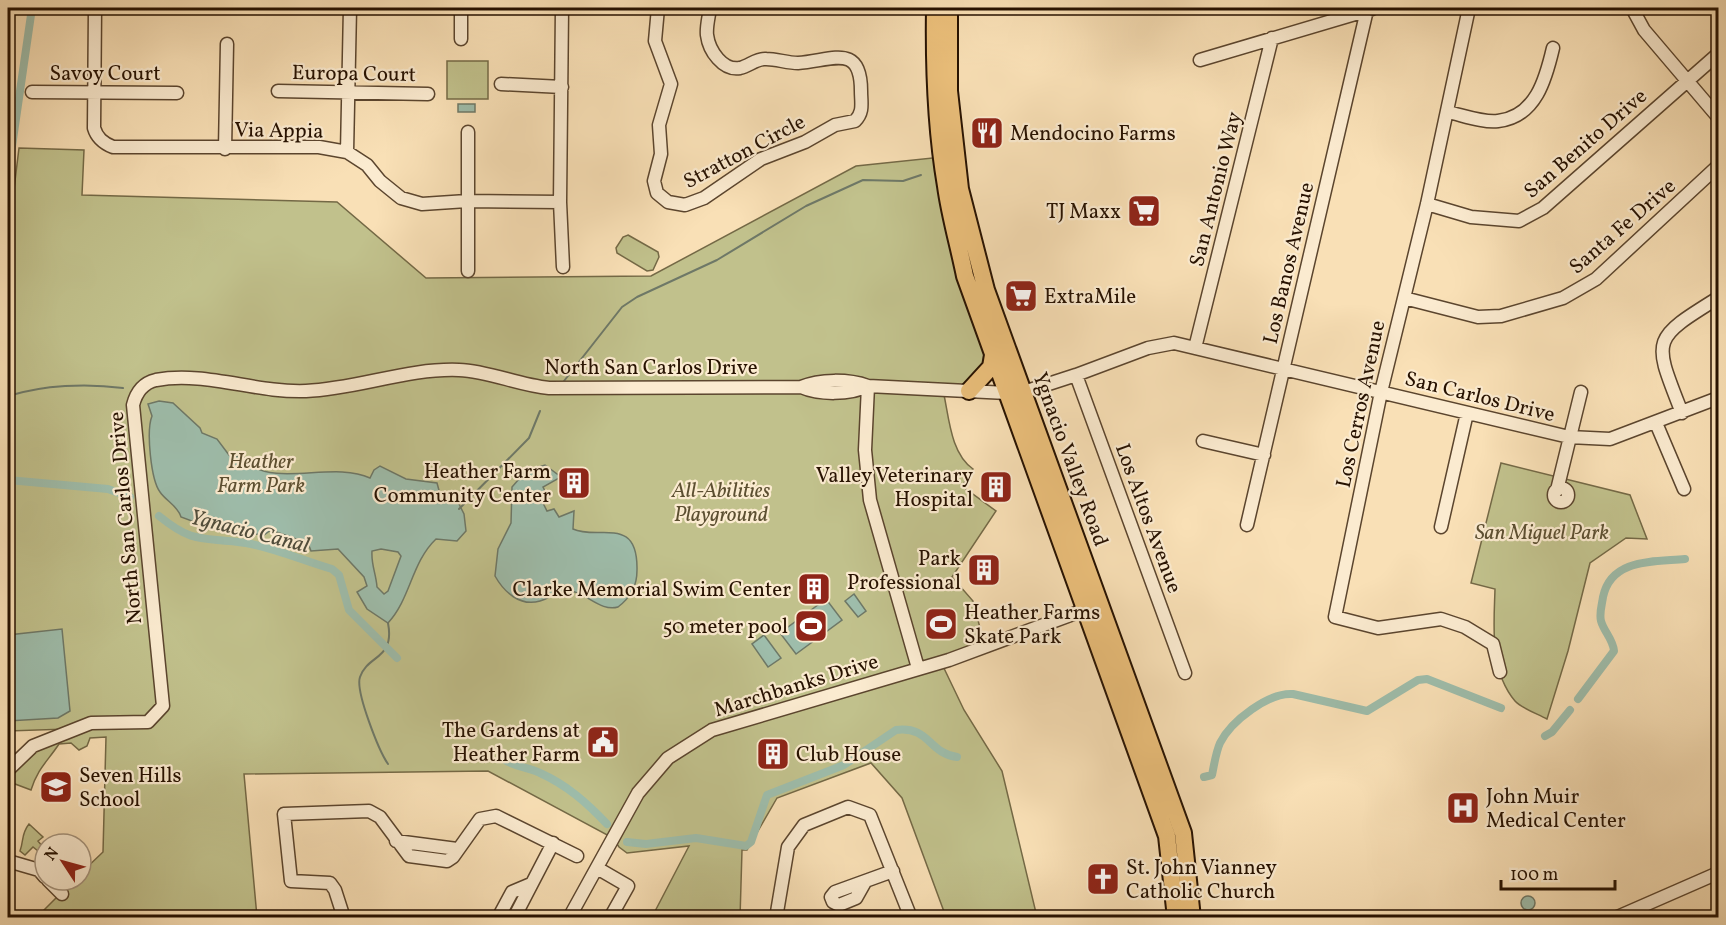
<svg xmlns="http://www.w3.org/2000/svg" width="1726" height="925" viewBox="0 0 1726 925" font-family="Vollkorn,serif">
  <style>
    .green { fill: #c1c18c; stroke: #746946; stroke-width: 1.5 }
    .water { fill: #9ebdab; stroke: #6e7867; stroke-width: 1.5; fill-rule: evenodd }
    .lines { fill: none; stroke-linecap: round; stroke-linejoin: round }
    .stream { stroke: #6e7867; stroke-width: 2 }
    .canal { stroke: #9ebdab; stroke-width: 8 }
    .minor-casing { stroke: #5b452e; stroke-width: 15 }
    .highway-casing { stroke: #261100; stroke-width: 20 }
    .minor { stroke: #fbebd0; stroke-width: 12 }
    .highway { stroke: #ecc07b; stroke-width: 16 }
    .labels { text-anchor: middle; stroke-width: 4.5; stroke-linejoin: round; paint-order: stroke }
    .street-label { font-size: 21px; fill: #261100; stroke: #fbebd0 }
    .poi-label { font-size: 21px; fill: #261100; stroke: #fbebd0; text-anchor: start }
    .park-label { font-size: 21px; font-style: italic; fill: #5c4f31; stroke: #fbebd0 }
    .water-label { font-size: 22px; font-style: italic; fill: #504d3c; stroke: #fbebd0 }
  </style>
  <rect width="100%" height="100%" fill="#f9e0b6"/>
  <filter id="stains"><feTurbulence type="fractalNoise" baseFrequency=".00333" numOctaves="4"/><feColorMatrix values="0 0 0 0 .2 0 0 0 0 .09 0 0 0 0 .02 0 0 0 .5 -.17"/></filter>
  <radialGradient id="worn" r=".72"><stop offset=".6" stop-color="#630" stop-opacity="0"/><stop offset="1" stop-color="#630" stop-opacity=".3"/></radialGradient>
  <path class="green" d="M447 61H488V99H447Z
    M19 148 84 150 82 195 337 202 426 278 651 276 856 166 942 157 993 355 980 382 943 390C949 416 950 453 973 469L962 486 996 511 952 577 973 601 985 647 941 662 964 710 1002 771 1037 917H946L902 798 871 763 777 798 747 850H742L740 918 652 917 689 846 627 853 619 847 613 838 488 771 244 774 257 917H37L74 880H81V873L103 852 106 737 90 738 87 746 79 750 71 743 59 744C47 762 38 768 31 790L15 784 8 794V770L66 729 8 731V238Z
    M628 235 658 252 659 257 653 270 647 271 617 253 616 248 623 237Z
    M1501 463 1630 495 1647 539 1626 538 1590 563 1568 651 1547 719C1538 714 1521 708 1515 701 1489 670 1494 626 1495 589L1471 583Z
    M29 824 43 837 38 841 42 846 38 851 33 847 25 855 20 851C24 840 21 834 29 824Z"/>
  <path class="water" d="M215 8H236V14H215Z
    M458 104H475V112H458Z
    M159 401 173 403 200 428 202 433 217 439 229 455 246 458 248 463C277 487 334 461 370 478L374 470 380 466 406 479 437 483 440 494 447 501 457 500 464 514 466 531 457 541 436 539C411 563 411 598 388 623L367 609 357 592 367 586 364 577 338 549 311 551 308 543 271 530 264 535 255 534 242 525 234 524 216 530 181 517C178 506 166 501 160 492 151 480 146 431 152 416L148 404ZM381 549 398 552 401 556 388 591 384 594 377 587C376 573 371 565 372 551Z
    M545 465 561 477 543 487 548 497 542 501 547 511 554 509 559 517 574 511 573 529C598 541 638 514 637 570 637 586 631 597 618 607 601 612 588 594 571 591 559 589 551 598 540 601 520 607 504 592 495 576L498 549 511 523 512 487 526 471Z
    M854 594 866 611 858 617 845 601Z
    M826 599 842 620 796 654 780 633Z
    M62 629 70 711 58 718 8 721V635Z
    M764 635 781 658 768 667 752 644Z
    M1521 903a7 7 0 1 1 14 0a7 7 0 1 1-14 0Z"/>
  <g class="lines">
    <path class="stream" d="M564 381 622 307 637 297 717 260 806 206 863 180 903 181 921 175
      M8 396C44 385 86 383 123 388
      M459 509 529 438 540 411
      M388 764C379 751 355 691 360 677 368 654 395 660 388 623"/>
    <path class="canal" d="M8 174 32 8
      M8 480 108 489 130 497
      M159 516C196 546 203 536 246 543 275 548 304 561 332 569L339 575 349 610 397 658
      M1578 699 1614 651C1613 639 1604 632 1601 621 1599 613 1602 605 1603 597 1611 558 1654 562 1685 559
      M1545 736 1552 732 1570 710
      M505 760C515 767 528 767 540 773 567 785 587 803 607 824
      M1204 777 1212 775C1214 765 1216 752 1220 743 1231 721 1269 692 1293 694L1367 711 1418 680 1427 679 1501 708
      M627 842 646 844 696 838 746 846 751 842 767 795 844 765 896 730C930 726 928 753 957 757"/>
    <g class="minor-casing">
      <path id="minor" d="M95 8 94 128C97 138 103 143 113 147H319L347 152 367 165 380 181 401 198 422 204 467 201 560 202
        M562 8 560 202 563 267
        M658 8 655 41 671 84 659 125 661 154 654 181 657 193 668 202 685 205 704 198 761 159 805 142 835 125 855 121C864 112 861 103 861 91 861 42 831 61 798 63 787 63 777 59 766 59 757 58 749 66 740 68 723 71 709 51 707 35 706 27 709 16 710 8
        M1469 8 1427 204 1381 392 1335 617 1378 628 1441 619 1465 627 1493 644 1500 672
        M1632 8 1644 30 1718 117
        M461 39V8
        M1200 60 1372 9
        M501 84 562 87
        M278 91 428 94
        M32 92 177 93
        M1448 112C1462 115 1484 123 1498 121 1536 117 1546 78 1553 48
        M468 132V271
        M225 149 227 44
        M347 152 350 8
        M1427 204 1471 217 1519 221 1543 208 1718 54
        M1404 298 1478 317 1501 316 1563 298 1596 279 1718 166
        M1195 348 1272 38
        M1076 375 1185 673
        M868 386C850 395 819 395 801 387 820 379 848 379 868 386L1007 393 1030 390 1076 375 1148 348 1174 343 1569 437 1610 439 1718 398
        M868 386 865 450 870 500 918 668
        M1682 413C1653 339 1650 340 1718 298
        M1656 423 1684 489
        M1203 441 1264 455
        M1554 495a7 7 0 1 1 14 0a7 7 0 1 1-14 0Z
        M1557 490 1581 392
        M1247 525 1367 10
        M1441 527 1467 413
        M8 770 33 746 91 723 148 722 163 706 133 405C136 393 143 383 156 380 205 371 256 393 306 391 358 389 407 368 459 370 489 371 518 385 549 388L801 387
        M396 841 457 849
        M8 861 39 870 45 877
        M597 868 628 886 610 918
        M48 880 62 894
        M865 882 856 898 839 905 833 902 831 897 835 892 893 871
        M344 918 335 890 330 883 291 881 284 814 369 811 380 817 409 856 447 861 453 857 480 819 496 816 577 856
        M498 918 512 892 531 884
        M514 918 553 843
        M569 918 638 793 668 758 712 730 949 660 1084 610
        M776 918 788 847 804 825 848 807 870 815 911 918
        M1615 918 1718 873"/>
    </g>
    <g class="highway-casing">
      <path id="highway" d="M935 8C934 68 936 127 946 186 950 216 959 246 965 276L1167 836 1176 918
        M949 8V91L960 189 986 290 1183 833 1192 918
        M969 391 991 367 993 355"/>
    </g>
    <use href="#minor" class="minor"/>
    <use href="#highway" class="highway"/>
  </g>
  <defs>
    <g id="restaurant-square" transform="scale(1.725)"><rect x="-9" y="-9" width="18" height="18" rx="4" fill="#8f2418" stroke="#fbebd0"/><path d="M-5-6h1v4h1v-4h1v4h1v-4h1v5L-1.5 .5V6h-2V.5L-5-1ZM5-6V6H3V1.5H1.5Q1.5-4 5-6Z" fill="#fff"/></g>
    <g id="supermarket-square" transform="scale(1.725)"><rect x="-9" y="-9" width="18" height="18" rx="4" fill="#8f2418" stroke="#fbebd0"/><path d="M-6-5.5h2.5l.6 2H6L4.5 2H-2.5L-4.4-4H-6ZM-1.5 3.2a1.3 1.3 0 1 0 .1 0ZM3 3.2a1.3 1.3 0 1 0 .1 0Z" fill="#fff"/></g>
    <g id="building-square" transform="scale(1.725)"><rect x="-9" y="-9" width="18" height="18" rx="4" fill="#8f2418" stroke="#fbebd0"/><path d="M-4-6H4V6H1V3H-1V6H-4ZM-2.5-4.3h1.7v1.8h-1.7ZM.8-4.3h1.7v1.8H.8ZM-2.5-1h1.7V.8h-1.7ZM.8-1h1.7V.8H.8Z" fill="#fff"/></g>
    <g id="stadium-square" transform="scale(1.725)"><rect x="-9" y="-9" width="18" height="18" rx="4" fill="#8f2418" stroke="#fbebd0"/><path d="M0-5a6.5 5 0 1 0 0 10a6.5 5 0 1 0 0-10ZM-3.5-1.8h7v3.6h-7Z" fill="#fff"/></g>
    <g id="civic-square" transform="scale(1.725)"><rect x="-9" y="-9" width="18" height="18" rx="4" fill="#8f2418" stroke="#fbebd0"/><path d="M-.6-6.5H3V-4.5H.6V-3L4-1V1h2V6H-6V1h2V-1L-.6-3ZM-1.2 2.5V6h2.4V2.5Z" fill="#fff"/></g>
    <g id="school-square" transform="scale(1.725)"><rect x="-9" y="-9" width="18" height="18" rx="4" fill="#8f2418" stroke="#fbebd0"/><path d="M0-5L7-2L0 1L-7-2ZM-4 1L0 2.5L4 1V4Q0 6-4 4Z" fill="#fff"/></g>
    <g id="hospital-square" transform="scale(1.725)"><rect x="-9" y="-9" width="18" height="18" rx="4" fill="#8f2418" stroke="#fbebd0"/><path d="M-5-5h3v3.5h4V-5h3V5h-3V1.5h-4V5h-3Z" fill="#fff"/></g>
    <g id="church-square" transform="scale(1.725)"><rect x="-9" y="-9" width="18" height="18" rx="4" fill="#8f2418" stroke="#fbebd0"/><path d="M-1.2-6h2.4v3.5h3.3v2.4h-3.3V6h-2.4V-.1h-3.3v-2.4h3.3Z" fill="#fff"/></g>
  </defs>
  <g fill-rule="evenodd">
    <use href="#restaurant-square" x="987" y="133"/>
    <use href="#supermarket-square" x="1144" y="211"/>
    <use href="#supermarket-square" x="1021" y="296"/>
    <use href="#building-square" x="574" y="483"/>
    <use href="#building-square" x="996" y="487"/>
    <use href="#building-square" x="984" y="570"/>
    <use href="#building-square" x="814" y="589"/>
    <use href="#stadium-square" x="941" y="624"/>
    <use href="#stadium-square" x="811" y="626"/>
    <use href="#civic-square" x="603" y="742"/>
    <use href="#building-square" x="773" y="754"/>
    <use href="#school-square" x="56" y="787"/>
    <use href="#hospital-square" x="1463" y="808"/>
    <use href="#church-square" x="1103" y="879"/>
  </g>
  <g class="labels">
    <g class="street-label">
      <text x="105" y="80">Savoy Court</text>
      <text transform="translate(354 73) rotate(1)" y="7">Europa Court</text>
      <text transform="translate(279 130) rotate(1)" y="7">Via Appia</text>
      <text transform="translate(1585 143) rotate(-41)" y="7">San Benito Drive</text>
      <text transform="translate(744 151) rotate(-28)" y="7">Stratton Circle</text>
      <text transform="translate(1215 189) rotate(-76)" y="7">San Antonio Way</text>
      <text transform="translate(1622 226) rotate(-41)" y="7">Santa Fe Drive</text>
      <text transform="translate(1288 263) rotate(-77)" y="7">Los Banos Avenue</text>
      <text x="651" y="374">North San Carlos Drive</text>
      <text transform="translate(1480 396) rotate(14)" y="7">San Carlos Drive</text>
      <text transform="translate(1360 404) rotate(-78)" y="7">Los Cerros Avenue</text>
      <text transform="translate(1071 459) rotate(70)" y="7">Ygnacio Valley Road</text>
      <text transform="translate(125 518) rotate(-95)" y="7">North San Carlos Drive</text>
      <text transform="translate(1149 518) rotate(70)" y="7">Los Altos Avenue</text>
      <text transform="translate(796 685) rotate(-17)" y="7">Marchbanks Drive</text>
    </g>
    <g class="poi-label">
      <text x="1010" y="140">Mendocino Farms</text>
      <text x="1121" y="218" text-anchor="end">TJ Maxx</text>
      <text x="1044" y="303">ExtraMile</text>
      <text x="551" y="478" text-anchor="end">Heather Farm<tspan x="551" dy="24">Community Center</tspan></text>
      <text x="973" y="482" text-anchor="end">Valley Veterinary<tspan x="973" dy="24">Hospital</tspan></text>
      <text x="961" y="565" text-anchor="end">Park<tspan x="961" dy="24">Professional</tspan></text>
      <text x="791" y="596" text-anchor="end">Clarke Memorial Swim Center</text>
      <text x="964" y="619">Heather Farms<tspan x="964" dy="24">Skate Park</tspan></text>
      <text x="788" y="633" text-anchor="end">50 meter pool</text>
      <text x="580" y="737" text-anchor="end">The Gardens at<tspan x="580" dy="24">Heather Farm</tspan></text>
      <text x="796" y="761">Club House</text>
      <text x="79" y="782">Seven Hills<tspan x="79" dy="24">School</tspan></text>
      <text x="1486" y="803">John Muir<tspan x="1486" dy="24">Medical Center</tspan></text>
      <text x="1126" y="874">St. John Vianney<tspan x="1126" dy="24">Catholic Church</tspan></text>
    </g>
    <g class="park-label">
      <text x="261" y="468">Heather<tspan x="261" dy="24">Farm Park</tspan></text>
      <text x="721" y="497">All-Abilities<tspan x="721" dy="24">Playground</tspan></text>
      <text x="1542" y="539">San Miguel Park</text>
    </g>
    <g class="water-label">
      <text transform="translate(250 530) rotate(14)" y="8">Ygnacio Canal</text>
    </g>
  </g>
  <rect width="1726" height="925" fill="none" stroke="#f9e0b6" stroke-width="30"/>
  <rect x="9" y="9" width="1708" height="907" fill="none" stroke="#261100" stroke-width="3"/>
  <rect x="15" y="15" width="1696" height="895" fill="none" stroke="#261100" stroke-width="1.5"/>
  <g transform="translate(63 862) rotate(306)"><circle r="28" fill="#fbebd0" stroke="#a6947d" stroke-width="1.5"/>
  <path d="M0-4.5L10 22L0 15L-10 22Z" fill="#8f2418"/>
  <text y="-9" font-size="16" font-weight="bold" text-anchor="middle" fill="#261100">N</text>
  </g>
  <path d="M1501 880v9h114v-9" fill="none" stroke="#261100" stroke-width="3"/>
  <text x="1510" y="880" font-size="18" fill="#261100" stroke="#fbebd0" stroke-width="4.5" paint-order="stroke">100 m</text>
  <rect width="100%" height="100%" filter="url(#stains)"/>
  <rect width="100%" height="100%" fill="url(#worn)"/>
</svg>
